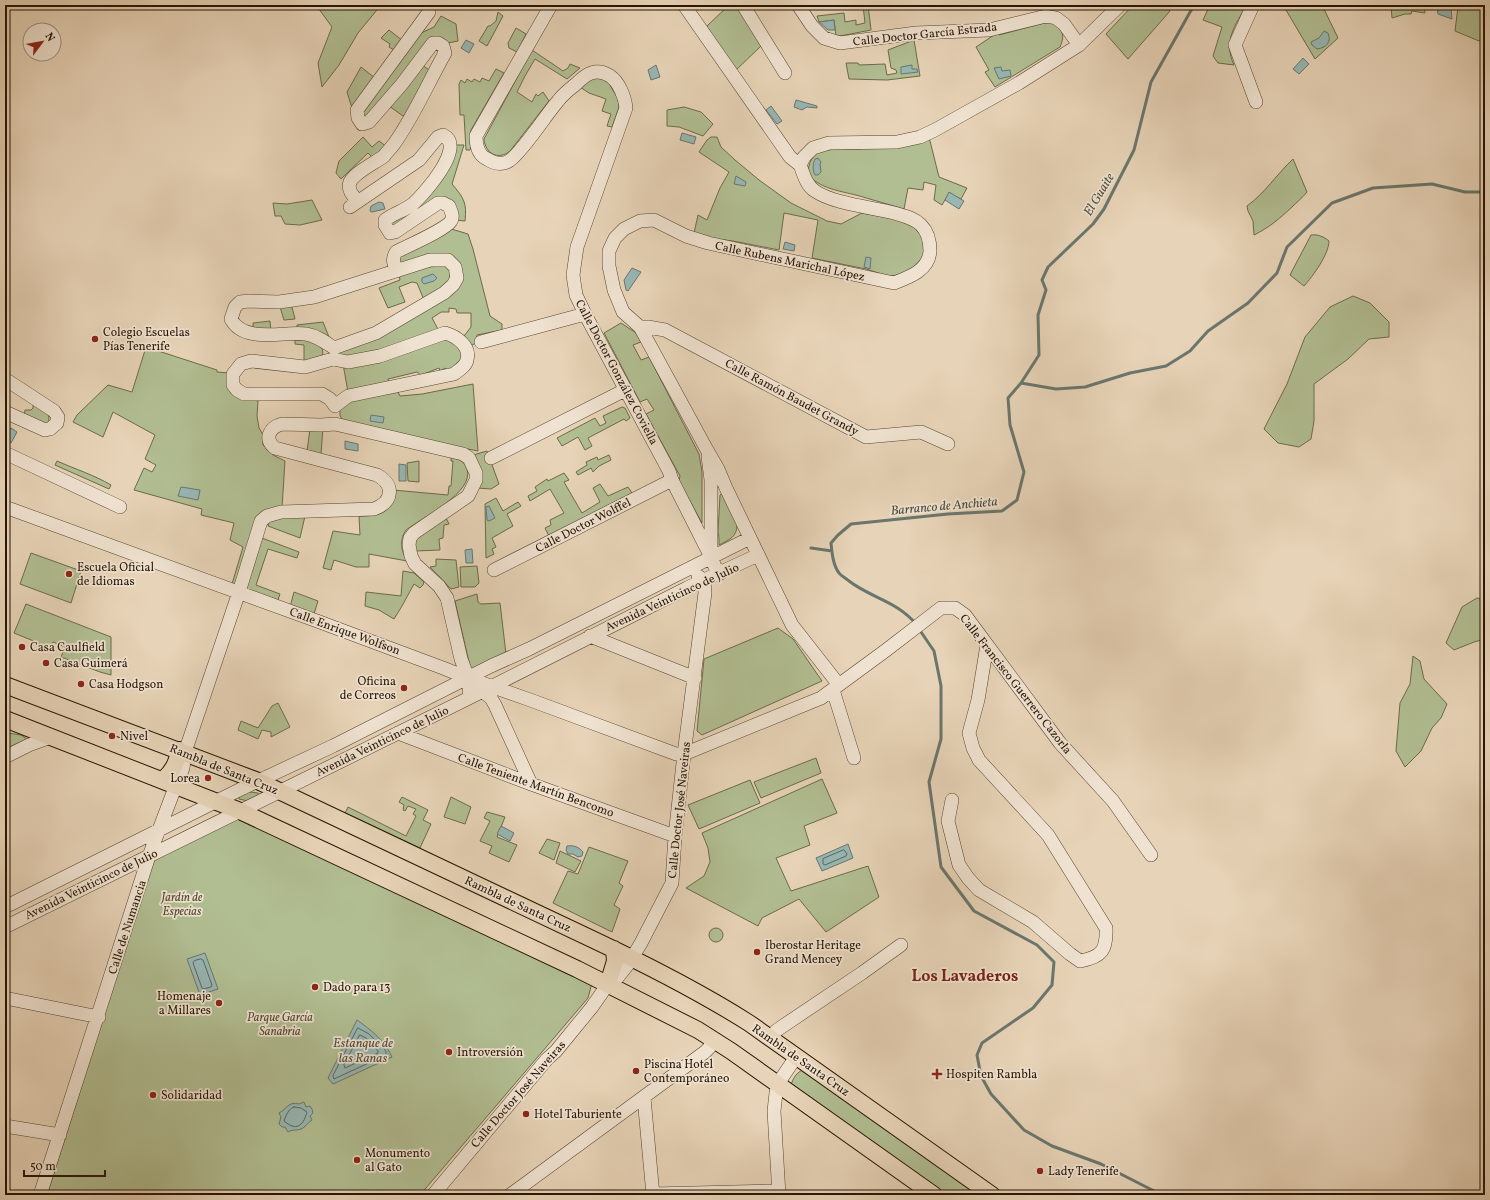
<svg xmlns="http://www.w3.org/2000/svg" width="1490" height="1200" viewBox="0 0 1490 1200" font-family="Vollkorn,serif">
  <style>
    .green { fill: #b1be92; stroke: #6c6a4a }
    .water { fill: #97b7b4; stroke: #6a766d }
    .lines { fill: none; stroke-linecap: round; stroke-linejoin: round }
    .shore { stroke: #5e665c; stroke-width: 1 }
    .stream { stroke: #6a766d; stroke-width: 3 }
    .minor-casing { stroke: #564430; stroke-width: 14 }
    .major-casing { stroke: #261503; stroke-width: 18 }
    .minor { stroke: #efe2d0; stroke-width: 13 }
    .major { stroke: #e7d3b7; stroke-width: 16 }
    .poi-dot { fill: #8f2418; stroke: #efe2d0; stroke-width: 1.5 }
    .labels { text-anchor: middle; stroke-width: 3.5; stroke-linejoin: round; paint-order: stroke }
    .street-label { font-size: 12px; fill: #261503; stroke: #efe2d0 }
    .poi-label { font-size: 12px; fill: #261503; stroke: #efe2d0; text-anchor: start }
    .park-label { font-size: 12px; font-style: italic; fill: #50482e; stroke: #efe2d0 }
    .water-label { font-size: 13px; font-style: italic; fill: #4e4e41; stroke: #efe2d0 }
    .district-label { font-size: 16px; font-weight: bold; fill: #7a1f14; stroke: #efe2d0 }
  </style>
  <rect width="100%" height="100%" fill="#e7d3b7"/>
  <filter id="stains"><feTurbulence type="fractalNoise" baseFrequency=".005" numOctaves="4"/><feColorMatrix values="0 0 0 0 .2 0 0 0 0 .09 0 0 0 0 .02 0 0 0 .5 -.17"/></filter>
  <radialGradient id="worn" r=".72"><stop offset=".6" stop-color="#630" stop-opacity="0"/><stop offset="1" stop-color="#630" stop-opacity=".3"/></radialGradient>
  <path class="green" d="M316 5H381L358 33 339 65 322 87 318 63 332 27Z
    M729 5H736L762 45 735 71 706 27Z
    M863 5H868L871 30 840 36H836L834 20 819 22 817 16 844 13 845 22 856 20V25L865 23Z
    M1133 5H1163L1170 11 1128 59 1106 34Z
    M1210 5H1247C1235 25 1223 41 1234 65L1218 63 1213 56 1222 27 1203 20Z
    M1283 5H1322L1338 38 1315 59Z
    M1391 5H1485V33L1484 38 1479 41 1455 31 1458 7H1424L1425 13 1412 11 1411 14H1405L1392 18Z
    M498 12 503 16 487 46 479 41 488 26H490L496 21Z
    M441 16 456 24 458 41 448 43 440 40 364 121 362 108 419 34 434 27Z
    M1048 22C1062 26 1066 34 1060 47L995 87 985 72 989 70 976 47 997 33 999 35Z
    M516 28 526 34 517 52 509 48 508 43Z
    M389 30 403 41 394 50 389 47 390 44 381 38Z
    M914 40 920 76 887 80 849 79 846 63H858L859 65 885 64 887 75 897 73 896 70 891 68 888 50Z
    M532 50 563 71 568 68 570 64 580 68 567 79 535 59 525 76 517 92 532 102 536 94 538 96 543 92 549 101 510 151C498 161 485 153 484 139Z
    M422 65 432 72 413 108 403 116 389 106Z
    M361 67 375 78 352 108 347 92Z
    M496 69 504 73 471 130C469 137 473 144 470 150H466L464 115H460L459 84 461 80 465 83 467 79 472 82 474 79 480 82 482 78 489 81Z
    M596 76 607 80 618 99 619 107 612 127 607 126 611 114 602 111 606 99 589 93 580 87Z
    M684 107 701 112 713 124 703 136 679 127 667 126V110Z
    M363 137 372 147 379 141 387 147 374 159 368 153 341 179 336 173 339 161Z
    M711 137H717L721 147 735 160 759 180 791 203 827 221 841 224 862 213 903 220 915 228 922 236 924 247 923 257 911 270 899 275 888 276 866 269 812 258 818 220 784 213 779 250 733 241 709 238 694 233 698 215 707 220 720 188 729 172 699 152 707 140Z
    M929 137 939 177 967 188 961 199 949 193 942 205 934 200 936 185 924 182 923 190 908 188 904 209C888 204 872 200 856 195 835 190 790 183 817 152 831 148 844 150 858 149 882 147 905 142 929 137Z
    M455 145H464L452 184C464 198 467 203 465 221L456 220 448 203 392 228 391 219 401 213Z
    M1293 159 1307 192C1302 198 1297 202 1292 207 1279 219 1270 227 1254 235L1253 221 1248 211 1247 206C1265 193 1277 174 1293 159Z
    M312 200 322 220 300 225 285 224 281 216H275L273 203 287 204Z
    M448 228 468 234 473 249 490 316 502 324V330L477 335 476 343 472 345 464 336 471 327V313H457L456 309 449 308V312H441L432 318 439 331 349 359 339 355 338 352 453 289 456 265 400 264 396 258Z
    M1311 235C1318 234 1324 237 1329 241 1329 254 1313 276 1304 286L1290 275Z
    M447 266 450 270V281L424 300 417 283 412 282 399 287 405 302 388 308 379 288 400 280 399 275 426 267Z
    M1353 296 1370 303 1389 322V337L1369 339 1348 359 1314 384V421L1311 439 1299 447 1278 443 1264 429 1287 384 1305 337 1330 307Z
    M291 303 295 319 284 320 279 304Z
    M270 321 271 331 253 330V323Z
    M323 322 331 342 297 330V325Z
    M621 323 636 333 641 342 633 345 641 360 649 357 699 454 702 472V523L679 481 680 476 646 414 654 410 647 399 640 402 604 333Z
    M449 337 461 347 463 361 447 373 445 368 440 371 439 368 421 375 417 372 388 379 389 384 348 392 343 364Z
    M295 340 313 341 322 348 323 353 320 359 304 361V345L295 344Z
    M146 347 217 370V372L229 373 246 399 258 401 257 416 259 428 263 435V445L273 455 285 461 282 508 269 509 237 587 232 584 243 547 230 540 234 523 201 515 202 509 134 490 144 468 152 472 156 465 145 459 155 435 113 412 103 437 73 422 77 415 108 385 132 392Z
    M473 384 478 451 363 428 343 420 340 416V410L347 401 397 390 400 396 422 394Z
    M33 403C40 408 54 414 47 424L24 416 25 410H31L33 408Z
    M622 407 625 408 630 418 626 421 624 419 588 438 592 446 585 450 578 437 562 446 557 438 595 418 600 426 606 423 603 416Z
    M323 428 321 454 307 451 310 429Z
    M487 451 499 484 491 489 477 488 473 455Z
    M609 455 611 460 599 466 593 472 591 468 578 475 576 472 587 465 586 462 597 457 598 460Z
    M451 457C459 459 464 461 467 469 475 492 422 518 406 530 399 540 401 551 407 561L369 554V567H356L334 560 331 570 323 568 333 531 360 535 359 516C380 516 392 513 393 490L448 495 449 486H451L453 461H451Z
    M57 461C75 469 94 475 111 485L109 489 55 465Z
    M419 461V482L408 481 407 463Z
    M564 473 569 480 564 482 582 513 600 502 593 488 600 484 608 496 628 487 632 493 549 536 545 528 551 525 550 520 564 513 550 489 530 501 528 496 537 491 535 487 547 479 548 481Z
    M722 493 737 525C737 537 729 540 719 545V538L718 532 720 495Z
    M496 498 503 511 518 502 521 506 507 514 513 526 492 538 496 547 492 549 494 554 486 558 485 504Z
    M305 516 300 538 268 526 270 519Z
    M446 518 449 524 444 525 443 538 439 539 440 550 415 551 414 543 417 538Z
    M262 538 299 552 297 558 268 549 256 585 280 594 278 600 242 588Z
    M31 553 81 571 71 603 20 584Z
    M436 559 456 560 459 587 451 589 430 567 436 566Z
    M477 566 479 583 475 587H461L460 567Z
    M403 571 414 573 424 582 423 585 420 588 414 584 402 606 394 619 379 610 365 606 366 592 401 596Z
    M294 592 318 601 314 614 290 607Z
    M477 594 478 602 481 604 500 603 506 654 471 671 455 601Z
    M1477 598 1485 600V639L1474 642 1454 650 1446 643 1462 607Z
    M26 604 111 637V675L100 672 61 657 65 647 53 642 44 652 39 650 41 644 14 633Z
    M778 628 793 639 822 681 702 735 697 731 704 659Z
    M1413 656 1420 661 1424 679 1447 704 1441 718 1432 728 1421 751 1405 767 1396 751 1400 703 1410 684Z
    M278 703 290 727 288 728 271 737V732L262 730 258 739 238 730 241 721 258 728 272 706Z
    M8 733 21 735 27 739 5 749V740Z
    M816 758 821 773 761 798 754 782Z
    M822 779 837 813 804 826 810 845 776 858 791 891 868 866 879 897 826 932 799 899 762 918 758 926 686 888 704 876 710 862 708 848 702 833Z
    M750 780 760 803 699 829 688 805Z
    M250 792 258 793 259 795 248 801 239 799V796Z
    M402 797 428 810 423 820 431 824 420 848 345 813 348 807 406 836 416 816 413 814 416 809 408 806 405 811 403 810 404 805 399 802Z
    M451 797 471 807 465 824 444 817Z
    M487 812 505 817 497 837 517 845 509 862 489 853 492 846 480 841 490 821 484 818Z
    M239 816 592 983 588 998 420 1195H47L154 858Z
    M547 839 560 843 554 860 539 853Z
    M589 847 628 861 619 883 623 886 614 905 620 909 612 932 553 903 568 871 578 874Z
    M560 851 581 861 575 872 556 863Z
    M709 935a7 7 0 1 1 14 0a7 7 0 1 1-14 0Z
    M804 1069 985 1195H944L791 1086C792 1079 797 1072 804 1069Z"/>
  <path class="water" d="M1437 8H1451L1452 19 1438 14Z
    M834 20 835 30H828L819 22Z
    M1324 31 1328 33C1332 42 1326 48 1317 49L1312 45 1311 42 1319 38Z
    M466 40 474 44 469 53 461 48Z
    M1303 58 1309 64 1299 74 1293 69Z
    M656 65 660 77 651 80 648 70Z
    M912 65V69H917L918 72 901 74V67Z
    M1001 67 1002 71 1010 70 1011 76 999 79 994 68Z
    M796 100 817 106V108L807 107 802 110 794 107Z
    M771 106 782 121 777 124 766 110Z
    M682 133 696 137 694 144 680 140Z
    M818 158 821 162 820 164 821 172 818 175H815C812 170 813 163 815 159Z
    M736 176 746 182 745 186 734 184Z
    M949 192 964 201 959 209 945 200Z
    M379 202 383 203 385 209 372 212 370 211 371 206Z
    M785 242 795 245 794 251 783 249Z
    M866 257 871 258 870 269 864 267Z
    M632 268 641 272 628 291 626 290 624 280Z
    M433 274 437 278 434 281 424 284 422 282V278Z
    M371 415 384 417 383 423 370 421Z
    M11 428 17 432 11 443 5 439Z
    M345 441 358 444V451L345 449Z
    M399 464 406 465V481H399Z
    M181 487 200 490 198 500 178 496Z
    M489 506 495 518 489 521 487 520 486 507Z
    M472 549 473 563H466L465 550Z
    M501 826 514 833 510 841 497 834Z
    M848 844 853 858 822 871 816 858Z
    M567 846C574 845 579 847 583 852L582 856 578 857 573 854H568L566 850Z
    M205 953 218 989 200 995 187 959Z
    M357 1020C371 1030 385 1041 392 1057L333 1084 328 1078Z
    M304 1102 306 1107 310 1106 312 1109 313 1113 310 1116 312 1120C307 1123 306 1127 301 1129 296 1131 292 1129 288 1132L285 1127H282L279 1124 281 1117 279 1113C287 1109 288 1101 299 1104Z"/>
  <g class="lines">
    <path class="shore" d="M844 850 847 854 846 856 825 865 823 864V859Z
      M201 959 203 960 212 985 211 987 203 989 202 988 193 963 194 961Z
      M358 1028 369 1034 386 1051V1055L334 1079 333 1076Z
      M360 1035 366 1038 378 1051V1053L345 1068 344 1065Z
      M294 1107 301 1108 307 1112C303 1127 296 1131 284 1121 286 1116 288 1109 294 1107Z"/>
    <path class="stream" d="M1021 383 1039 355 1038 315 1046 290 1042 280 1048 267 1093 224 1104 209 1134 150 1151 82 1194 5
      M811 548 832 551
      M916 624C897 601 871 598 849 581 846 578 841 576 839 573 833 565 832 553 831 543L838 535 851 524 948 514 1002 511 1017 500 1024 472 1010 425 1008 398 1021 383 1056 389 1085 387 1130 373 1166 366 1190 351 1208 331 1248 303 1277 273 1287 247 1332 203 1373 188 1432 184 1465 192H1485
      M919 629 934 651 941 686V739L929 782 941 867 974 911 1037 945 1054 962 1052 985 1033 1008 982 1043 977 1055 981 1076 991 1094 1024 1130 1052 1146 1101 1164 1162 1195"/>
    <g class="minor-casing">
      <path id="minor" d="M551 5 476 136C476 145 478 155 487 159 493 163 500 165 507 162 518 158 548 112 558 101 563 94 570 89 576 84 586 74 596 67 610 76 619 82 625 97 626 108L577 247 573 275 576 295 585 314 669 471 672 480 711 557
        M684 5 790 157 800 165
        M743 5 785 73
        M798 5 812 26 824 38 840 43 916 33 989 30 1046 16 1056 18 1064 24 1079 45
        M1253 5 1235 45 1256 102
        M358 201C353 196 347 190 350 182 355 172 375 163 384 156 387 152 391 148 394 144 414 116 428 83 445 53L443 46 438 43H433L402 84 369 122 362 124 358 118 357 110 429 12
        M350 207 419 160 438 137 443 135C467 146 424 194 413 204 404 211 394 213 385 220V225L390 233 395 232 438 203H443L449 206C451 211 454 217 451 221 445 230 407 246 396 252 392 259 393 263 397 271
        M430 260H448L455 267 457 278 453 285 444 293 376 333 334 348C325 342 317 336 306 334 284 331 244 344 231 319L235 307 240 302 249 301 279 302 314 297Z
        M640 327H648L665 330 866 437 921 432 948 444
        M445 333C456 336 471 346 467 360 466 366 459 370 454 374L348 396 335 406 330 399 322 394H244L237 390 233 385V374L241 364 251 361 305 367 333 359 348 362 380 356Z
        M481 342 585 314
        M5 379 54 411 58 417 57 423 50 429 45 430 5 412
        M5 453 120 507
        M708 456 711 480V557L715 567 721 573
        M491 458 625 390
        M5 507 317 621 443 668 468 678 533 701 676 754H684L821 698 885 651 941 608H955L965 615 1060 743 1113 801 1151 855
        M494 570 672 480
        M590 636 695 678
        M839 685 792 625 726 488 718 469 707 450 640 327 623 312 614 290 609 266V251L615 238 624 229 640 221 654 220 686 236 708 243 894 283C910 277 929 270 930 251 930 242 928 232 921 225 914 218 904 216 894 213 871 207 834 204 815 191 806 185 804 175 800 165L804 157 813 148 829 143 897 142 920 137 935 130 1019 83 1079 45 1120 5
        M833 690 854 758
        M482 691 491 698 495 705 531 784
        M398 733 531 784 675 836
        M5 757 29 745 51 737
        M952 800 948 821 959 865 968 878 979 890 1033 922 1070 954 1080 961C1102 957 1107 950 1106 928L1048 835 979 760 973 748 969 733 978 700 987 645
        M5 907 243 788 333 746 491 666 529 649 750 538
        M5 927 463 701 687 588 758 555
        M5 998 99 1017
        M771 1039 776 1031 780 1028 862 973 901 945
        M644 1098 653 1195
        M5 1126 60 1135
        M653 1194 769 1191 779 1192
        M40 1195 149 856 176 785 183 768 185 752 239 592 261 521 267 516 281 512 374 509C393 502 395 485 377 475L275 448C263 439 270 427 282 424L321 425 335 424 463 454 469 458 476 473V480L468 496 414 533 410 538 409 545 411 556 415 564 439 586 447 598 461 659 468 678 470 697
        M433 1195 547 1059 556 1051 592 1007 608 984 618 977 629 963 641 943 672 883 675 836 684 754 705 593 704 581 698 576
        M510 1195 705 1052 709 1048 713 1040
        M779 1195 774 1111 776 1093 778 1084 781 1079 796 1057"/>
    </g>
    <g class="major-casing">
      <path id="major" d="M5 685 258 781 594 940C647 965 700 992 749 1023L992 1195
        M5 719 240 811 577 969 698 1030 731 1051 934 1195
        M163 780C173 771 177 763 179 750
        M608 984 615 961 614 949"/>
    </g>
    <use href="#minor" class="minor"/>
    <use href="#major" class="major"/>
  </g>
  <g class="poi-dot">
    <circle cx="95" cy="339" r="4"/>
    <circle cx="69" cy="574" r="4"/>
    <circle cx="22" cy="647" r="4"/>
    <circle cx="46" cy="663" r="4"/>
    <circle cx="81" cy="684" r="4"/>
    <circle cx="404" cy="688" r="4"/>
    <circle cx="112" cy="736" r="4"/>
    <circle cx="208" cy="778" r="4"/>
    <circle cx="757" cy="952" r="4"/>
    <circle cx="315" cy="987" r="4"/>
    <circle cx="219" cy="1003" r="4"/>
    <circle cx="449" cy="1052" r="4"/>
    <circle cx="636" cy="1071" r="4"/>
    <path d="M935 1068h4v4h4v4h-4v4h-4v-4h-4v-4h4z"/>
    <circle cx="153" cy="1095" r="4"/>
    <circle cx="526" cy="1114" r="4"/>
    <circle cx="357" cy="1160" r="4"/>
    <circle cx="1040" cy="1171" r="4"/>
  </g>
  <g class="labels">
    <g class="street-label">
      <text transform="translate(925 34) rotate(-6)" y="4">Calle Doctor García Estrada</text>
      <text transform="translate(790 261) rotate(12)" y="4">Calle Rubens Marichal López</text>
      <text transform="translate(617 372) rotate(62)" y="4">Calle Doctor González Coviella</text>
      <text transform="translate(792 397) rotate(28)" y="4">Calle Ramón Baudet Grandy</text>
      <text transform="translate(583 525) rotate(-27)" y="4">Calle Doctor Wolffel</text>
      <text transform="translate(672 597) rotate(-25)" y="4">Avenida Veinticinco de Julio</text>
      <text transform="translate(345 631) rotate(20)" y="4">Calle Enrique Wolfson</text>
      <text transform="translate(1016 684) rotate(52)" y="4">Calle Francisco Guerrero Cazorla</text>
      <text transform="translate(382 741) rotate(-26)" y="4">Avenida Veinticinco de Julio</text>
      <text transform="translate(224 769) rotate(22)" y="4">Rambla de Santa Cruz</text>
      <text transform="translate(536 785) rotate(20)" y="4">Calle Teniente Martín Bencomo</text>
      <text transform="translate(679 810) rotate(-84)" y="4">Calle Doctor José Naveiras</text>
      <text transform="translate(91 884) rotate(-26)" y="4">Avenida Veinticinco de Julio</text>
      <text transform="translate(518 904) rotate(25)" y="4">Rambla de Santa Cruz</text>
      <text transform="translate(127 927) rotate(-72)" y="4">Calle de Numancia</text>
      <text transform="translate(801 1060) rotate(35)" y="4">Rambla de Santa Cruz</text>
      <text transform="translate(518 1094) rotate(-49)" y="4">Calle Doctor José Naveiras</text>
    </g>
    <g class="poi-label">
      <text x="103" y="336">Colegio Escuelas<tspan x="103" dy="14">Pías Tenerife</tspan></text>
      <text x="77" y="571">Escuela Oficial<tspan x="77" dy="14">de Idiomas</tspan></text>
      <text x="30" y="651">Casa Caulfield</text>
      <text x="54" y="667">Casa Guimerá</text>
      <text x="396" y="685" text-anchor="end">Oficina<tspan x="396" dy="14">de Correos</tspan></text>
      <text x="89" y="688">Casa Hodgson</text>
      <text x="120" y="740">Nivel</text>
      <text x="200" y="782" text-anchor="end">Lorea</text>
      <text x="765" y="949">Iberostar Heritage<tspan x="765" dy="14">Grand Mencey</tspan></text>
      <text x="323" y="991">Dado para 13</text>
      <text x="211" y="1000" text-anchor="end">Homenaje<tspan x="211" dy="14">a Millares</tspan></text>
      <text x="457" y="1056">Introversión</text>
      <text x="644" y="1068">Piscina Hotel<tspan x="644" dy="14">Contemporáneo</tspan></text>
      <text x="946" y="1078">Hospiten Rambla</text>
      <text x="161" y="1099">Solidaridad</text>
      <text x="534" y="1118">Hotel Taburiente</text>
      <text x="365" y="1157">Monumento<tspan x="365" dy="14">al Gato</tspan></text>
      <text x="1048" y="1175">Lady Tenerife</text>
    </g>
    <g class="park-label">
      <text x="182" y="901">Jardín de<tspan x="182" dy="14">Especias</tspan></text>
      <text x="280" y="1021">Parque García<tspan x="280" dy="14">Sanabria</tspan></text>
    </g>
    <g class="water-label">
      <text transform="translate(1098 194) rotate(-59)" y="5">El Guaite</text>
      <text transform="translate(944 505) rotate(-5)" y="5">Barranco de Anchieta</text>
      <text x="363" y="1047">Estanque de<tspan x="363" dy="15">las Ranas</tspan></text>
    </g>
    <g class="district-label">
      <text x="965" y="981">Los Lavaderos</text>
    </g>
  </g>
  <rect width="1490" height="1200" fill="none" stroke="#e7d3b7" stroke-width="20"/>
  <rect x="6" y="6" width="1478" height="1188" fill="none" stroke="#261503" stroke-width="2"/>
  <rect x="10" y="10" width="1470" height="1180" fill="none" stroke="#261503"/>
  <g transform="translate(42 42) rotate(58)"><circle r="19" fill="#efe2d0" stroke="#9f907e"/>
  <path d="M0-3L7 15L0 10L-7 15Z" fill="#8f2418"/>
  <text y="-6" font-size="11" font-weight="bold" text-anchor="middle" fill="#261503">N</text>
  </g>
  <path d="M24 1170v6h81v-6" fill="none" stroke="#261503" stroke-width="2"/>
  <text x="30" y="1170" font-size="12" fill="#261503" stroke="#efe2d0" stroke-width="3" paint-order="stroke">50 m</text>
  <rect width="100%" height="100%" filter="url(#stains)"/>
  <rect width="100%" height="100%" fill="url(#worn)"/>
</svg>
